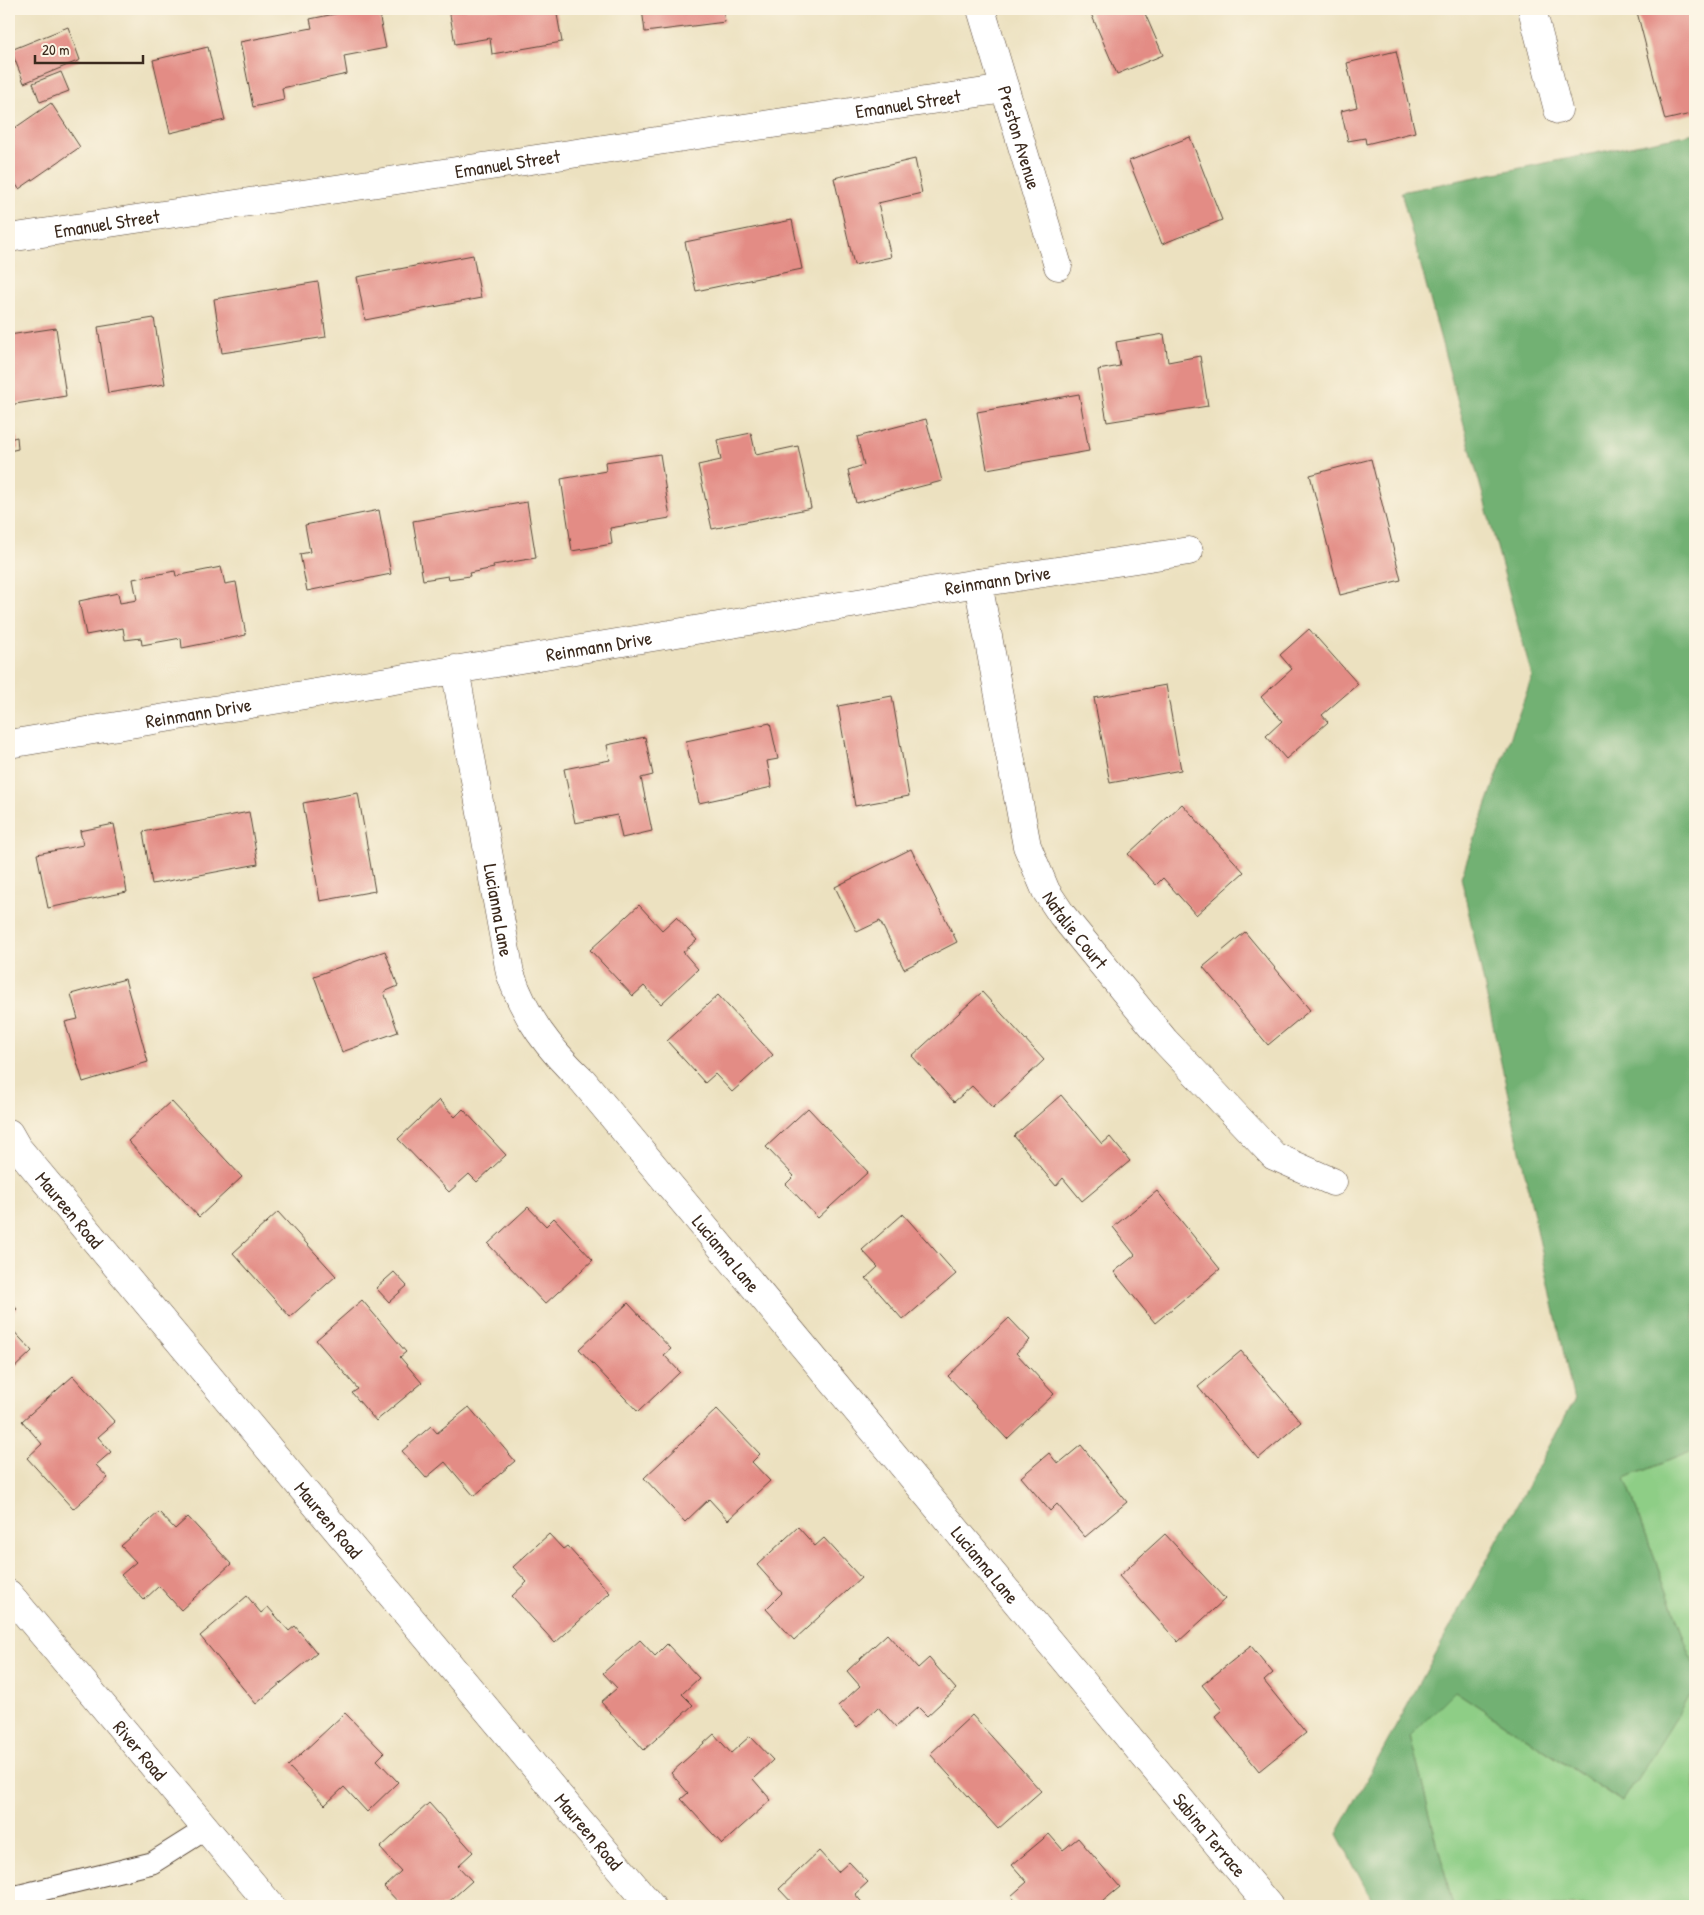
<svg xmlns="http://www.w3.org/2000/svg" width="1704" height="1915" viewBox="0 0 1704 1915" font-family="'Patrick Hand',sans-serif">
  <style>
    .green { fill: #8ece86; stroke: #647c52 }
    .forest { fill: #72b173; stroke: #566e48 }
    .building { fill: #e38c85 }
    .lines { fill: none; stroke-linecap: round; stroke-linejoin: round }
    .service-casing { stroke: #564536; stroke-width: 23 }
    .minor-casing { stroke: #564536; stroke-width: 29 }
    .tertiary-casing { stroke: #564536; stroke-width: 29 }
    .service { stroke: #fff; stroke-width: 21 }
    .minor { stroke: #fff; stroke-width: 28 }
    .tertiary { stroke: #fff; stroke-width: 28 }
    .labels { text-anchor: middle; stroke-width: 4.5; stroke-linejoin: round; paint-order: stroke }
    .street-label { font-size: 19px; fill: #3b2a1e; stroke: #fcf5e5 }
  </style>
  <rect width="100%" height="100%" fill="#fcf5e5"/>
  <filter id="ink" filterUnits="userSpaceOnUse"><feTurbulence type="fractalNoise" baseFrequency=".02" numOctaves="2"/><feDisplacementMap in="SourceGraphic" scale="10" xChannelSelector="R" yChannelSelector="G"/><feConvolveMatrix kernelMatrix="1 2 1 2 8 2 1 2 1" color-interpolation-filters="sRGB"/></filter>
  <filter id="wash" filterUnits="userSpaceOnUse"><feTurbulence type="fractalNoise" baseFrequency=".0096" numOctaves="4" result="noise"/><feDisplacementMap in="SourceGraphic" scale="20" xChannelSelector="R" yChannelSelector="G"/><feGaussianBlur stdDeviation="1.12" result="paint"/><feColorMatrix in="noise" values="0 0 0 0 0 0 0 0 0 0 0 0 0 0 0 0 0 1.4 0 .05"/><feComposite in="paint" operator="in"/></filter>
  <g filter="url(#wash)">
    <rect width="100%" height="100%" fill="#ece1c0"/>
    <path class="green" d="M1695 1450V1668L1625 1478Z
      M1695 1688V1906H1453L1410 1736 1455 1691 1622 1802Z"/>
    <path class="forest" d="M1695 133V1450L1625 1478 1695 1668V1688L1623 1802 1455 1691 1410 1736 1453 1906H1375L1337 1834 1574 1401 1461 877 1532 677 1401 192Z"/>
    <g id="blocks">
      <path class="building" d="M359 9H378L386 48 344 56 347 74 282 88 284 100 253 107 240 42 312 28 310 19Z
        M449 9H556L562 42 492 54 490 38 455 44Z
        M642 9H723L725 22 645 32Z
        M773 9H807V10L774 16Z
        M1089 9H1143L1163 55 1117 74Z
        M1650 9H1695V113L1665 120 1637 12Z
        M68 27 80 60 24 83 11 50Z
        M208 47 225 120 170 133 153 60Z
        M1396 51 1415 132 1366 144 1365 138 1348 141 1341 111 1357 107 1347 63Z
        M61 72 69 91 40 102 33 83Z
        M51 103 80 147 19 189 9 174V132Z
        M1190 137 1222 220 1162 244 1129 161Z
        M915 159 922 193 878 203 891 257 854 265 834 178Z
        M792 220 802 269 696 291 685 242Z
        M473 255 481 298 365 320 357 277Z
        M318 282 326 337 222 353 214 299Z
        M154 318 165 384 108 393 98 327Z
        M56 328 66 396 9 405V335Z
        M1164 334 1168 362 1200 356 1208 406 1107 422 1098 370 1120 366 1116 342Z
        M1079 394 1089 451 987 469 977 412Z
        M926 419 942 481 856 503 848 470 864 465 857 437Z
        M751 433 756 455 798 446 811 508 712 529 698 465 721 460 717 440Z
        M17 437 18 449 9 451V439Z
        M660 454 670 518 610 528 612 544 572 551 561 479 606 471 605 462Z
        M1371 459 1401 580 1340 595 1310 475Z
        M527 502 536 558 493 565 494 568 469 573 470 576 449 579 448 576 423 580 413 521Z
        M379 510 391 574 307 591 300 554 310 552 305 525Z
        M221 567 225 584 236 582 246 635 182 648 181 638 142 645 141 638 125 640 123 628 86 635 79 601 118 593 120 603 137 600 133 579 175 571 176 576Z
        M1309 629 1358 684 1322 715 1328 722 1286 759 1266 736 1282 721 1261 697 1292 669 1280 655Z
        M1166 685 1181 770 1110 783 1094 698Z
        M892 696 909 796 855 806 838 706Z
        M770 723 778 759 767 761 772 787 699 803 686 741Z
        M645 737 653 775 641 778 652 831 622 838 617 815 575 823 564 769 610 760 607 745Z
        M358 793 375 891 320 901 303 803Z
        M1182 804 1244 872 1196 915 1163 878 1156 885 1128 854Z
        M249 812 258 864 152 884 143 832Z
        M114 824 127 892 48 908 37 854 83 845 80 831Z
        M911 849 957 942 904 969 880 921 857 932 835 887Z
        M639 905 662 930 676 917 697 940 683 952 698 969 661 1004 644 986 633 996 590 950Z
        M1245 932 1310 1010 1268 1045 1203 967Z
        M385 951 398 986 384 992 398 1032 342 1052 314 976Z
        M125 979 148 1062 83 1082 65 1022 78 1019 71 994Z
        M982 992 1044 1060 993 1108 972 1086 954 1102 912 1056Z
        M718 995 773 1055 732 1092 715 1074 705 1083 667 1041Z
        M1061 1095 1102 1144 1110 1137 1130 1161 1082 1201 1063 1178 1056 1186 1014 1136Z
        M439 1100 455 1117 463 1109 506 1155 477 1182 469 1174 449 1192 398 1139Z
        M171 1101 242 1177 199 1217 128 1141Z
        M808 1108 868 1172 818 1218 786 1184 794 1176 766 1147Z
        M1157 1191 1220 1269 1155 1323 1114 1272 1135 1255 1113 1227Z
        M528 1207 546 1226 554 1218 593 1260 545 1304 488 1244Z
        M278 1212 336 1276 290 1317 233 1253Z
        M903 1214 956 1274 903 1320 866 1278 878 1267 862 1250Z
        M394 1272 407 1286 389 1302 376 1288Z
        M9 1300 17 1309 9 1316Z
        M362 1300 406 1352 400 1357 422 1383 376 1421 352 1393 358 1389 316 1340Z
        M628 1303 671 1349 664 1355 680 1372 638 1412 579 1349Z
        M1009 1318 1030 1340 1016 1353 1054 1394 1007 1439 948 1376Z
        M9 1326 32 1351 9 1373Z
        M1241 1351 1301 1422 1258 1459 1198 1387Z
        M73 1376 115 1422 98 1437 111 1452 96 1465 108 1478 73 1509 27 1458 42 1444 22 1421Z
        M469 1407 515 1461 474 1496 445 1462 426 1478 402 1451 431 1426 437 1433Z
        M717 1409 760 1454 752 1462 770 1481 728 1520 709 1499 685 1522 644 1478Z
        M1081 1445 1127 1502 1085 1537 1057 1504 1050 1511 1021 1477 1049 1453 1058 1464Z
        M159 1512 175 1529 188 1517 231 1564 181 1610 159 1586 144 1600 121 1575 136 1562 121 1546Z
        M798 1527 815 1546 824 1538 861 1578 794 1640 766 1609 782 1593 757 1565Z
        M549 1534 563 1549 567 1546 610 1593 555 1643 512 1596 527 1582 513 1567Z
        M1165 1534 1225 1599 1178 1642 1119 1576Z
        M247 1596 261 1613 268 1607 289 1631 295 1626 317 1653 256 1704 200 1636Z
        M887 1634 918 1668 929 1658 956 1689 927 1716 918 1707 896 1727 878 1707 857 1727 838 1706 860 1686 847 1671Z
        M640 1640 655 1656 667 1644 699 1678 682 1694 693 1705 644 1750 601 1702 617 1688 603 1673Z
        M1251 1646 1273 1673 1264 1681 1306 1733 1259 1771 1215 1716 1222 1710 1202 1685Z
        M345 1713 384 1753 377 1760 398 1782 367 1812 344 1787 325 1805 288 1766Z
        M972 1715 1041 1791 998 1829 930 1754Z
        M714 1734 731 1753 750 1736 773 1760 753 1779 771 1800 722 1844 681 1799 688 1793 671 1773Z
        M429 1803 473 1852 458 1866 472 1881 444 1906H402L384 1887 401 1871 380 1848Z
        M1049 1834 1063 1850 1078 1838 1120 1887 1097 1906H1020L1011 1896 1027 1882 1012 1865Z
        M819 1851 838 1872 849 1862 868 1882 855 1894 865 1906H795L779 1889Z"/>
    </g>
  </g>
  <g filter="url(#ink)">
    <use href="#blocks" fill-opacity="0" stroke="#564536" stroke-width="1"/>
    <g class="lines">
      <g class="service-casing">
        <path id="service" d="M9 1898 152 1863 206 1829"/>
      </g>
      <g class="minor-casing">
        <g id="minor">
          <path id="s1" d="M981 9 1058 266"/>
          <path d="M1532 9 1558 110"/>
          <path id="s2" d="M9 238 1005 89"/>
          <path id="s3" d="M978 583 1027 846 1046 891 1062 915 1165 1041 1274 1156 1333 1182"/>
          <path id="s4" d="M455 669 510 973C526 1019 548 1048 583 1081L1269 1906"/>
          <path id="s5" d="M9 744 978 583 1189 551"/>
          <path id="s6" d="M9 1133 17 1147 651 1906"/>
        </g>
      </g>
      <g class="tertiary-casing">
        <g id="tertiary">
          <path id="s7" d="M9 1594 271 1906"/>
        </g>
      </g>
      <use href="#service" class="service"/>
      <use href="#minor" class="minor"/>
      <use href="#tertiary" class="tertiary"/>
    </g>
  </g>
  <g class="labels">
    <g class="street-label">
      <text dy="7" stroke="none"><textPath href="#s2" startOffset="909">Emanuel Street</textPath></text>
      <text dy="7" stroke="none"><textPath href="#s1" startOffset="134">Preston Avenue</textPath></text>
      <text dy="7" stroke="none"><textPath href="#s2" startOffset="504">Emanuel Street</textPath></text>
      <text dy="7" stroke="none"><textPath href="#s2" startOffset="99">Emanuel Street</textPath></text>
      <text dy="7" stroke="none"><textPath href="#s5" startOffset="1002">Reinmann Drive</textPath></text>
      <text dy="7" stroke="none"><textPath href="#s5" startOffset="598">Reinmann Drive</textPath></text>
      <text dy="7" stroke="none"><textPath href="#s5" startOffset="192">Reinmann Drive</textPath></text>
      <text dy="7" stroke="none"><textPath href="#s4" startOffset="245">Lucianna Lane</textPath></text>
      <text dy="7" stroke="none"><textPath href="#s3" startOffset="365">Natalie Court</textPath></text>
      <text dy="7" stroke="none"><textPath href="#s6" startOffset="98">Maureen Road</textPath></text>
      <text dy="7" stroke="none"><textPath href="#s4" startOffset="665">Lucianna Lane</textPath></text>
      <text dy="7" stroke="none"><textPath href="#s6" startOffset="502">Maureen Road</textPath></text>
      <text dy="7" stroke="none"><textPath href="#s4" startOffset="1070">Lucianna Lane</textPath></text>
      <text dy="7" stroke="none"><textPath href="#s7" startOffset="204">River Road</textPath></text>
      <text dy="7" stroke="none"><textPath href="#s6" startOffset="908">Maureen Road</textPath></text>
      <text dy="7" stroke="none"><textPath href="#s4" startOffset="1421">Sabina Terrace</textPath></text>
    </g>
  </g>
  <rect width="1704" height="1915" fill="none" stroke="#fcf5e5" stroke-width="30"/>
  <path d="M35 55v8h108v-8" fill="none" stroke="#3b2a1e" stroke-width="2.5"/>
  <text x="42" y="55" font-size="15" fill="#3b2a1e" stroke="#fcf5e5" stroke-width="4" paint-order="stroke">20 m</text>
</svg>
